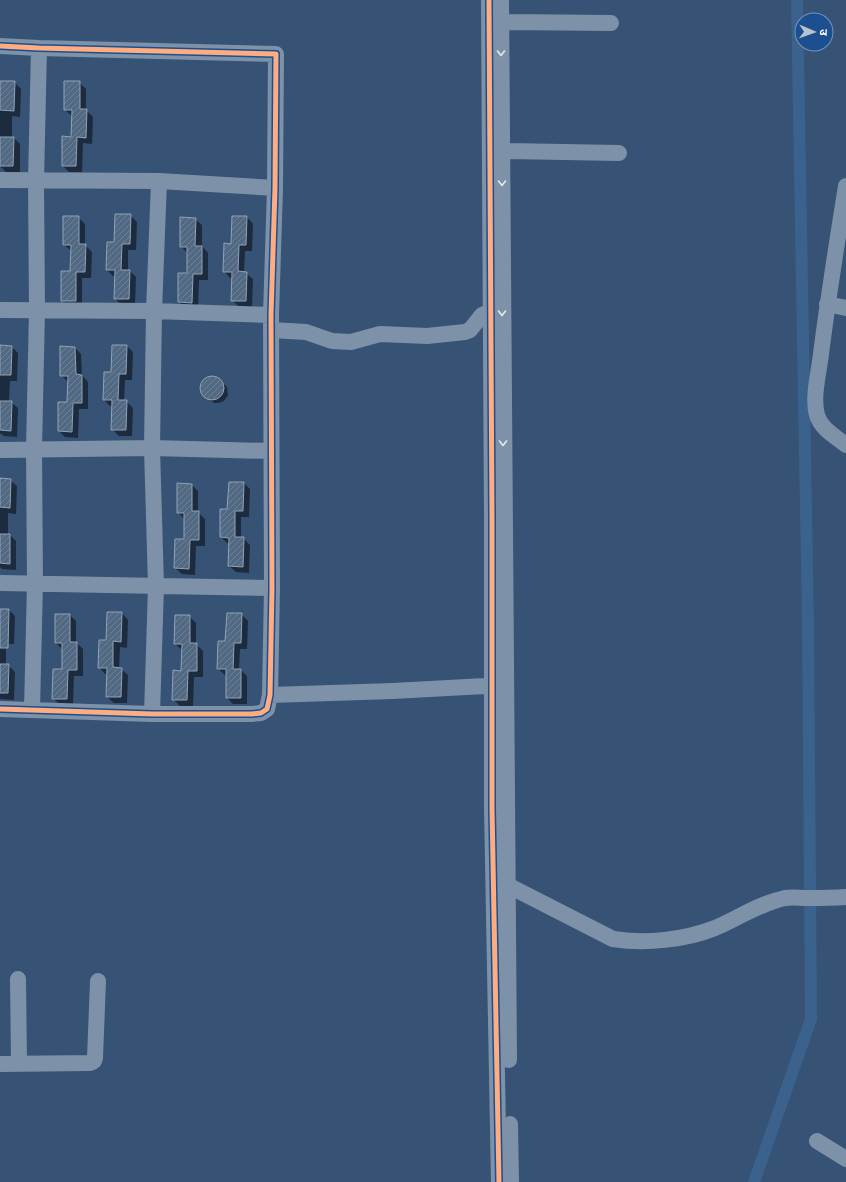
<svg xmlns="http://www.w3.org/2000/svg" width="846" height="1182" viewBox="0 0 846 1182" font-family="'Sofia Sans Condensed','Noto Sans Devanagari',sans-serif">
  <style>
    .shadow { fill: #0007 }
    .lines { fill: none; stroke-linecap: round; stroke-linejoin: round }
    .canal { stroke: #3b618d; stroke-width: 12 }
    .building { fill: url(#building-hatch); stroke: #92a2b6 }
    .minor { stroke: #7d92a8; stroke-width: 16 }
    .cycleway-casing { stroke: #1b4f8f; stroke-width: 8 }
    .cycleway { stroke: #ffac80; stroke-width: 5 }
    .oneway { stroke: #e5e9ee }
  </style>
  <defs>
    <pattern id="building-hatch" width="6" height="6" patternUnits="userSpaceOnUse"><rect width="6" height="6" fill="#526984"/><path d="M-1 1l2-2M0 6l6-6M5 7l2-2" fill="none" stroke="#6c8096"/></pattern>
  </defs>
  <rect width="100%" height="100%" fill="#365274"/>
  <path class="shadow" d="M14 82 21 89 20 117 12 116V138H14L20 144V172H6L0 166V88Z
    M79 82 86 89V110L93 117 92 144 83 143 82 172H69L63 166 72 138V116L65 110Z
    M130 215 137 222 136 250H128V271H130L136 277 135 305H122L115 299 116 276H113L107 270 115 243Z
    M78 217 85 224V245L92 252 91 278H82V307H68L62 300 71 272 72 251 64 245Z
    M233 217H247L253 224 252 251H245L244 273H246L253 279 252 307H239L232 300 233 278H230L224 271 232 245Z
    M195 219 202 225V246L208 253V280H199L198 309 185 308 179 302 188 274 187 253 181 246Z
    M0 346 12 347 18 353 17 381H10L9 402H11L18 408 17 437 4 436 0 433Z
    M127 346 133 352 132 380H125L124 401H126L133 408 132 436H119L112 429 113 406H110L104 400 112 373Z
    M75 348 81 354 82 375 88 382V409H79L78 438 65 437 59 431 68 403V382L61 375Z
    M213 377 217 378 227 387 228 395 224 401 218 403H214L208 399 202 392V385L206 379Z
    M0 479 10 480 17 486 16 514 8 513V535H10L16 541V570L2 569 0 567Z
    M244 483 250 489 249 517H241V538H243L250 545 249 573 236 572 229 566V543H227L221 537 228 510Z
    M192 485 198 491V512L205 519V546H196L195 575 182 574 175 568 185 540 184 519 178 512Z
    M0 610H9L15 616 14 644H6V665H8L15 672 14 700 0 699Z
    M122 613 128 620 127 648 120 647 119 669H121L128 675 127 703H114L107 697 108 674H105L99 667 107 641Z
    M241 614 248 621 247 649H240L239 670H241L247 676V704H233L227 698V675H225L218 669 226 642Z
    M70 615 76 621V642L83 649V676H74L73 705H60L53 698 63 670 62 649 56 643Z
    M189 616 196 623V644L203 651V677H194L193 706H180L173 699 182 672V650L175 644Z"/>
  <g class="lines">
    <path class="canal" d="M754 1182 811 1019 808 624 797 0"/>
  </g>
  <path class="building" d="M0 81H15L14 111 0 110Z
    M64 81H80V109H87L86 138 77 137 76 166H62V136L71 137 72 110H64Z
    M0 137H14L13 166H0Z
    M115 214H131L130 244H122L121 270H130L129 299H114L115 270H106L107 242H114Z
    M63 216H79V244H86L85 272H76V301H61V271H70L71 245H63Z
    M232 216H247L246 245H239L238 271 247 272 246 301H231L232 272H223L224 243 231 244Z
    M180 217 196 218 195 246H202V274H193L192 303 178 302V273H187V247H180Z
    M0 345 12 346 11 375H0Z
    M112 345H127L126 374H119L118 400H127L126 430H111L112 400H103L104 372H111Z
    M60 346 75 347 76 374 82 375V403H73L72 432 58 431V402H67L68 376H60Z
    M200 388a12 12 0 1 1 24 0a12 12 0 1 1-24 0Z
    M0 401H12L11 431 0 430Z
    M0 478 11 479 10 508 0 507Z
    M229 482H244L243 511H235V537H244L243 567 228 566 229 538 220 537V509H227Z
    M177 483 192 484V511H199V540H190L189 569 174 568 175 539H184V513H177Z
    M0 534H10V564L0 563Z
    M0 609H9L8 648H0Z
    M107 612H122L121 642 113 641V667L122 668 121 697H106L107 668H98L99 640H106Z
    M227 613H242L241 643H234L233 669H241V698H226V669H217L218 641H225Z
    M55 614H70V642H77V670H68L67 699H52L53 669H62V643H55Z
    M175 615H190V643H197V671H188L187 700H172L173 670 181 671 182 644H174Z
    M0 664H9L8 693H0Z"/>
  <g class="lines">
    <path class="minor" d="M489 0 492 519V808L499 1182
      M501 0 509 1060
      M501 22 611 23
      M0 46 39 48 276 54 275 188 271 315 272 588 270 695 267 709 261 713 252 714H152L0 709
      M502 151 619 153
      M0 180 159 181 275 188
      M846 186C837 242 828 298 821 354 819 372 812 398 817 415 821 429 835 436 846 445
      M827 304 846 308
      M0 310 154 311 271 315
      M271 330 306 332 332 341 351 342 380 334 427 336 465 332 470 330 482 315 491 311
      M0 450 152 448 270 451
      M0 583 272 588
      M270 695 393 691 503 685
      M32 710 35 583 34 449 37 310 36 181 39 48
      M152 714 156 586 152 448 154 311 159 181
      M507 885 613 939C645 944 685 940 715 928 738 918 761 903 785 898 792 897 800 898 806 898 820 898 833 898 846 897
      M18 979 19 1063
      M0 1064 90 1063 94 1061 95 1058 98 981
      M510 1124 511 1182
      M817 1141 846 1159"/>
    <g class="cycleway-casing">
      <path id="cycleway" d="M489 0 492 519V808L499 1182
        M0 46 39 48 276 54 275 188 271 315 272 588 270 695 267 709 261 713 252 714H152L0 709"/>
    </g>
    <use href="#cycleway" class="cycleway"/>
  </g>
  <defs><path id="oneway-chevron" d="M-2-3.5L2.5 0L-2 3.5" fill="none" stroke-width="1.6" stroke-linecap="round" stroke-linejoin="round"/></defs>
  <g class="oneway">
    <use href="#oneway-chevron" transform="translate(501 53) rotate(90)"/>
    <use href="#oneway-chevron" transform="translate(502 183) rotate(90)"/>
    <use href="#oneway-chevron" transform="translate(502 313) rotate(90)"/>
    <use href="#oneway-chevron" transform="translate(503 443) rotate(90)"/>
  </g>
  <g transform="translate(814 32) rotate(92)"><circle r="19" fill="#1b4f8f" stroke="#7695bc"/>
  <path d="M0-3L7 15L0 10L-7 15Z" fill="#b9c2ce"/>
  <text y="-6" font-size="11" font-weight="bold" text-anchor="middle" fill="#ffffff">उ</text>
  </g>
</svg>
